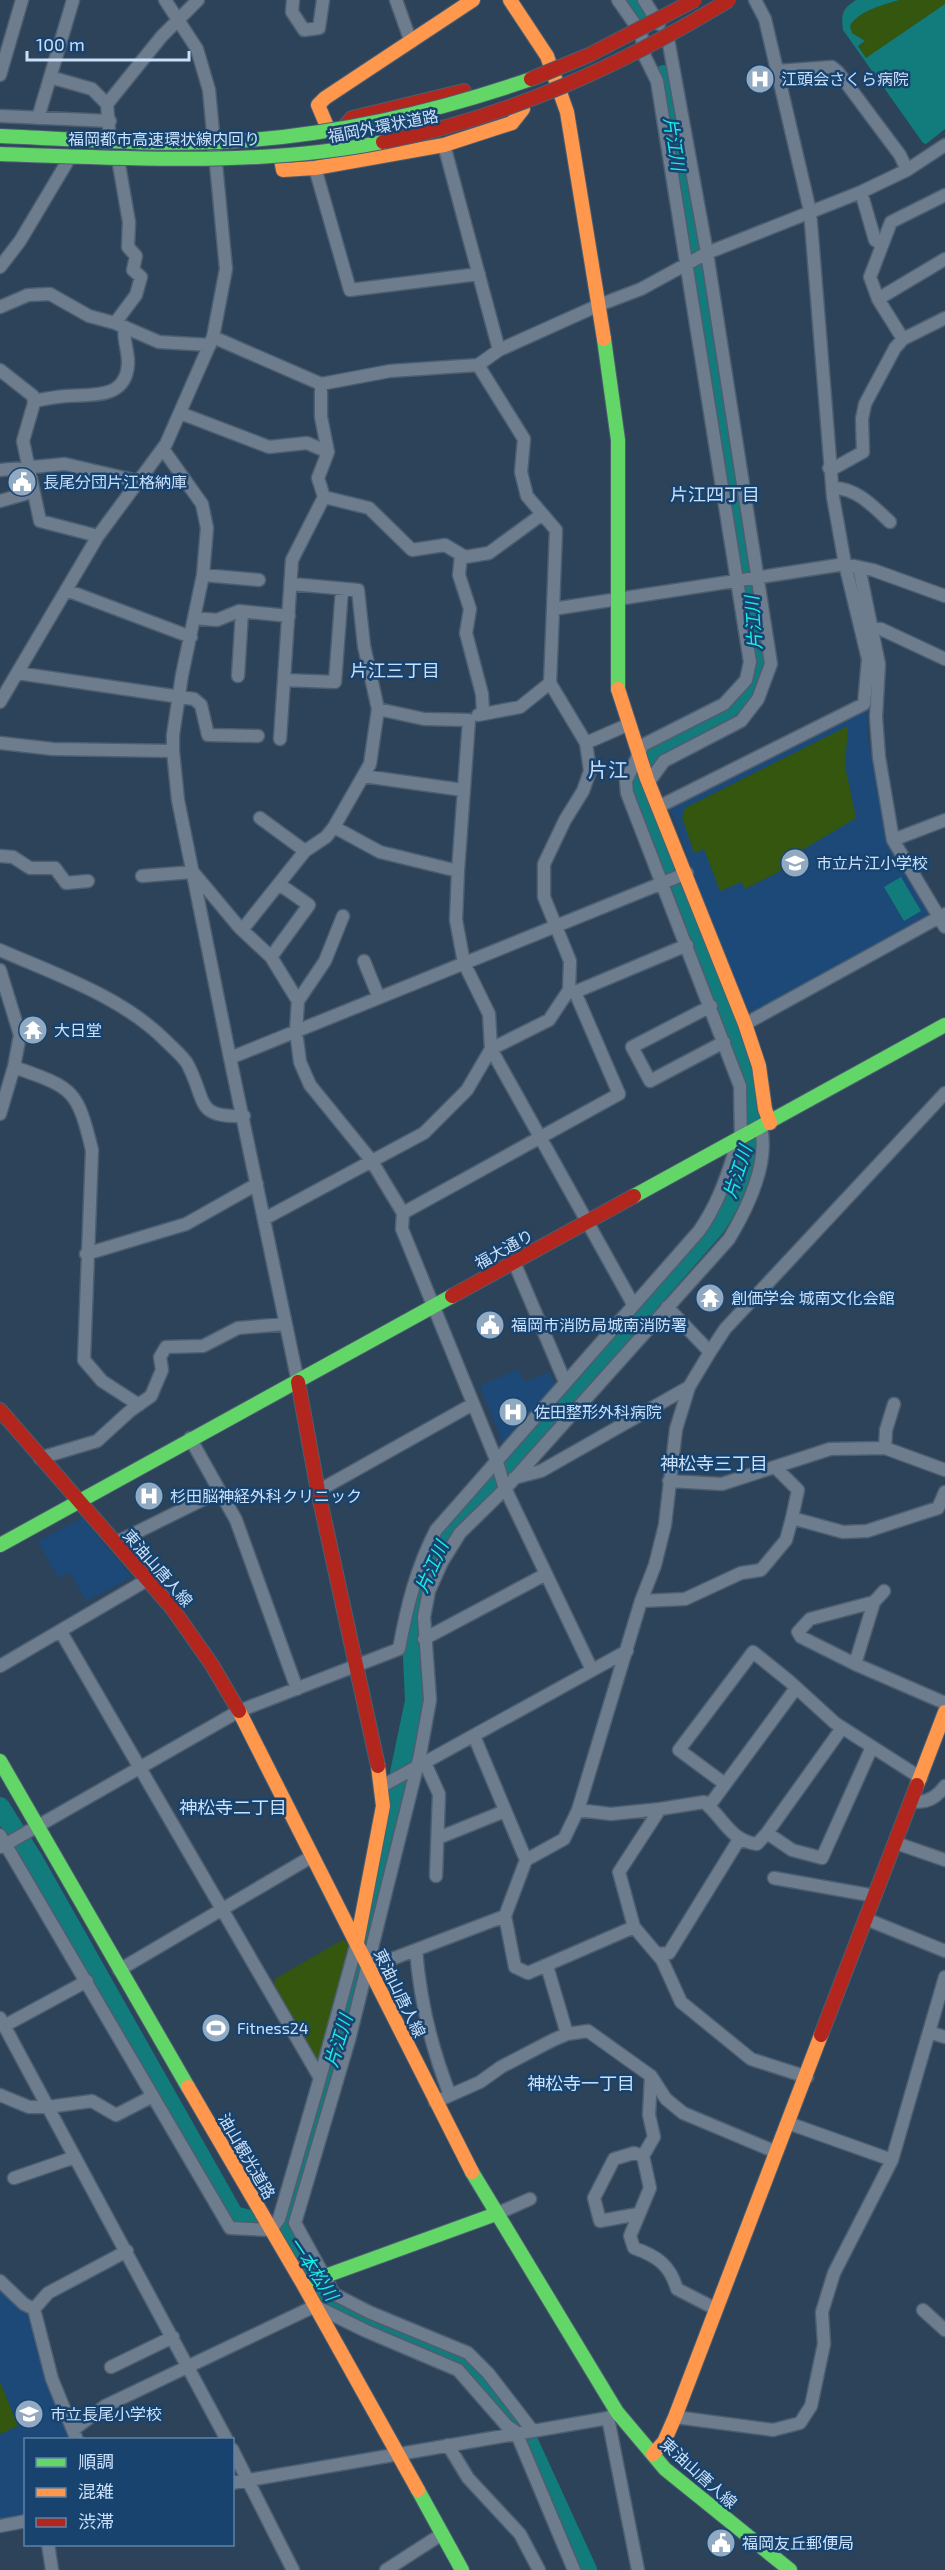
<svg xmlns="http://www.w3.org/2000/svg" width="945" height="2570" viewBox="0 0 945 2570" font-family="'Exo 2','Noto Sans JP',sans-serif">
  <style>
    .built { fill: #1c4977 }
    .green { fill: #34560e }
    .water { fill: #117c7b }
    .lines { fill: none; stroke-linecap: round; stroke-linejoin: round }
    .river { stroke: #117c7b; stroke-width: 20 }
    .street-casing { stroke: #4c5e70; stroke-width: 15 }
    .fast-casing { stroke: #4c5e70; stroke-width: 16 }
    .slow-casing { stroke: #4c5e70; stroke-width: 16 }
    .jam-casing { stroke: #4c5e70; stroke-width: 16 }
    .street { stroke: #6d7d8e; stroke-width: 12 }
    .fast { stroke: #63d668; stroke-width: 14 }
    .slow { stroke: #ff974d; stroke-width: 14 }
    .jam { stroke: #b3261e; stroke-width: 14 }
    .fast-bridge-casing { stroke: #4c5e70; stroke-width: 16; stroke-linecap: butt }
    .jam-bridge-casing { stroke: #4c5e70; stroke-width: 16; stroke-linecap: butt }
    .fast-bridge { stroke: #63d668; stroke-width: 14 }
    .jam-bridge { stroke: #b3261e; stroke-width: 14 }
    .labels { text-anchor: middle; stroke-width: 5; stroke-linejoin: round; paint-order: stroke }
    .poi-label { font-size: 16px; fill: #c9e0fa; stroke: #18436e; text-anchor: start }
    .street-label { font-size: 16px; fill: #c9e0fa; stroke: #18436e }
    .water-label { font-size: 18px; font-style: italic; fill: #18ede7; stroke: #18436e }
    .neighbourhood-label { font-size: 18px; fill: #c9e0fa; stroke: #18436e }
    .quarter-label { font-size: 20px; fill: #c9e0fa; stroke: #18436e }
  </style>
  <rect width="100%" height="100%" fill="#2c435a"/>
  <path class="built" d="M863 710H867L868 738 886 840 931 912 930 918 755 1011 748 1009 704 902 671 809 673 805 741 774Z
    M518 1369 525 1382 549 1372 558 1390 554 1400 535 1407 537 1418 519 1425 523 1439 505 1447 480 1386Z
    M82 1518 132 1577 86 1601 70 1572 58 1578 38 1541Z
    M0 2285 29 2315 49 2389 69 2439 26 2440 25 2517 0 2521Z"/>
  <path class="green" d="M899 0H945V4L866 59 858 45 865 41 852 33 850 26C858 11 883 5 899 0Z
    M848 726 845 766 856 818 797 853 798 862 745 889 741 882 720 891 704 849 694 853 682 817 685 808Z
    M342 1940 347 1942 352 1952 322 2059 317 2060 274 1984 275 1979Z
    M0 2382 18 2426 0 2434Z"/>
  <path class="water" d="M856 0H899C883 5 858 11 850 26L852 33 865 41 858 46 866 58 945 4V129L926 144 923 143 843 30C841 14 842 9 856 0Z
    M901 877 921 911 904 921 884 887Z"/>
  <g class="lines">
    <path class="river" d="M630 0 638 10
      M0 1807 32 1858 234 2216 286 2229 330 2302 349 2313 464 2358 502 2400 527 2439 587 2570
      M286 2229 290 2198 350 2008 367 1931 415 1701 412 1637 416 1606 435 1552 450 1530 715 1227C747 1179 757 1127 746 1071L635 782C641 773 647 759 655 752 686 727 734 719 752 680 771 640 734 504 726 456 703 330 685 202 663 75"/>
    <g class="street-casing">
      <path id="street" d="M293 0 292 12 304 30 319 28 323 0
        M396 0 411 42
        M618 0 641 33 645 57 657 81 750 662 746 680 724 704 643 745 626 781 627 793 740 1086 741 1139
        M644 0 659 24
        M777 71 832 67 838 72 900 155 907 170
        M0 75 22 0
        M50 77 92 89 107 104
        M0 116 110 121
        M38 118 73 0
        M106 143 110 142 107 104 162 36 198 0
        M444 145 499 350
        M315 168 350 290 479 274
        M861 192 875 240 881 244
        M0 267 20 241 69 159 74 157
        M878 299 945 259
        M0 307 28 295 50 294 89 316 115 323 159 342 210 345
        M115 323 136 295 141 277 133 270 136 256 128 247 129 222 118 159
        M213 337 321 384 390 371 478 365
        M903 339 878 299 870 277 891 222 945 195
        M0 370 33 396 34 403 23 441 40 521 98 536
        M321 384V417L328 452
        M34 401C44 399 55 397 66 396 91 394 126 400 128 364 129 352 122 338 125 327
        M180 413 269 447 307 443 328 452 318 478 324 497 369 508 412 550 445 545 465 557 489 553 541 515
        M163 449 202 504 207 528 203 575 182 675 173 735V751L178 800 230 1058
        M829 468 836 467 863 452 862 419 865 404 895 348 903 339 945 318
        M0 470 65 464 138 481
        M832 488C856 487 874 507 890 522
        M0 501 32 492
        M461 555 459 575 470 609 466 633 482 694 483 712
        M859 567 879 664 876 717 879 757 893 840 945 927
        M203 575 259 580
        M66 590 191 637
        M553 609 556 530 527 496 521 472 524 439 478 365 499 350 599 305 641 289 707 253 861 192 907 170 945 145
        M195 618 217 620 239 611 289 616
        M873 629H881L945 659
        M17 673 194 699 201 705 208 735 258 736
        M238 676 242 612
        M284 680 335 682 342 589
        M0 702 98 536 166 444 213 337 226 269 209 90 197 49 165 0
        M378 709 424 719 469 720 458 871
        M478 715 520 707 550 683
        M280 739 292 560 324 497
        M0 743 53 749 173 751
        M586 743 627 725
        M363 776 463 790
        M648 783 664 761 741 721 758 699 771 664 707 253 669 44
        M658 807 864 704 868 659 845 564 833 497 810 211 765 19 755 0
        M260 818 305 851
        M334 827 380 852 458 871 456 920 464 963 489 1014 491 1049 633 1304
        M893 840 945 820
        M0 856 13 857 30 868H55L66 883 88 881
        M142 876 193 872 239 927 271 957 298 1001 296 1031 300 1062 310 1085 371 1160 403 1213 402 1229 497 1462 504 1486 592 1670
        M242 930 305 851 326 837 334 827 370 764 378 709 364 646 358 590 292 584
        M0 950C57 975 123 997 167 1042 174 1049 184 1057 188 1065 207 1102 195 1118 244 1116
        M271 957 309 905 279 884
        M364 961 379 998
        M0 970 20 1035 14 1067 0 1114
        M575 992 687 945
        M298 1001 325 961 343 916
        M711 1006 632 1047 650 1081 724 1042
        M745 1024 945 914
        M14 1067C73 1088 77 1088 92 1150L84 1360 102 1381 139 1405
        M403 1213 619 1094 575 992 569 990
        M264 1219 424 1133 467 1090 491 1049 549 1020 569 990 570 961 544 897V864L565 820 583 791 590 771 586 743 550 683 553 609 845 564 873 570 945 596
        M86 1254 186 1224 257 1184
        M514 1262 565 1382
        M710 1352 725 1329 945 1093
        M298 1382 230 1058 687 873
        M190 1438 236 1520 297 1689
        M885 1448 886 1430 894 1404
        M40 1458 97 1441 131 1410 151 1396 162 1370 160 1357 166 1347 203 1346 238 1328 285 1324
        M776 1468 798 1490 792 1518
        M514 1478 541 1471 689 1387 710 1352 667 1307
        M669 1481 722 1484 830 1449 885 1448 945 1470
        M318 1491 473 1404
        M115 1543 220 1491
        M641 1601 655 1565 665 1525 676 1429 689 1387
        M874 1602 810 1619 798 1632 801 1637 855 1664 945 1703
        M424 1639 546 1574
        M855 1664 874 1602 884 1591
        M0 1666 147 1580
        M474 1736 526 1860
        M425 1763 439 1794 436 1876
        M725 1784 679 1750 753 1652 789 1681 835 1723 921 1778
        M382 1786 627 1651
        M913 1801C927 1804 937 1797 945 1786
        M709 1806 796 1688
        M578 1810 611 1814 660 1809
        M767 1833 842 1728
        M0 1835 230 2228 271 2230 279 2219 320 2078 61 1632
        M438 1838 505 1811
        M896 1843 945 1860
        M1 1847 239 1711 399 1649C407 1606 416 1569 436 1530L699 1231C716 1207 725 1182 734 1154L730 1145
        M774 1878 875 1896
        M505 1916 515 1967 528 1973 634 1927
        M866 1919 945 1951
        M416 1950C420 2001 431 2047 450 2095
        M657 1954 669 1953 740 1838
        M547 1966 567 2034
        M368 1968 505 1916 526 1860 564 1839 578 1810 641 1601 685 1599 741 1573 761 1570 786 1540 792 1518 843 1532 867 1531 938 1508 945 1492
        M119 1970 311 1857
        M945 1977 929 2032 945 2037
        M0 2018 227 2440
        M4 2026 87 1981
        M651 2076 649 2115 654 2137 643 2156 650 2188 630 2236 634 2248C657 2256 670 2265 677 2289L716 2309
        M807 2077 751 2059 681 2002 662 1960 634 1927 619 1872 660 1809 704 1802C723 1817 730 1841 757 1844L767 1833 792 1850 822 1858 872 1747
        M320 2078 357 1942
        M0 2095 29 2107H48L92 2101 116 2115 153 2096
        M435 2102 480 2082 501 2067 553 2040 567 2034 588 2031 651 2076 666 2099 683 2113 776 2152
        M788 2123 892 2160
        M14 2178 75 2157
        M496 2214 530 2199
        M638 2214 600 2221 594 2198 614 2159 634 2153 643 2156
        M0 2281 24 2304 34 2309 52 2379 77 2440
        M34 2309 48 2293 127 2251
        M923 2310 945 2330
        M111 2367 173 2337
        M675 2417 773 2430 800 2423 811 2406 824 2344 822 2312 834 2273 892 2160 929 2032
        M608 2418 638 2570
        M73 2430 105 2406 315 2306 366 2331 458 2370 507 2426 516 2432 574 2570
        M532 2430 488 2373 468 2353 369 2312 334 2294 295 2223 349 2040 420 1755 430 1700 424 1617 429 1591 442 1562 460 1533 505 1489 729 1239C747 1209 769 1163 761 1128
        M448 2445 468 2478 520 2534 539 2570
        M232 2449 293 2570
        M232 2483 608 2418 617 2412
        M0 2526 26 2521
        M48 2544 52 2570
        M386 2570 442 2534"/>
    </g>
    <g class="fast-casing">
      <path id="fast" d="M604 339 618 440V689
        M634 1196 945 1025
        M0 1545 452 1296
        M0 1761 188 2087
        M472 2172 617 2412 665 2469 790 2570
        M306 2283 496 2214
        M418 2490 462 2570"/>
    </g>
    <g class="slow-casing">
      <path id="slow" d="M510 0 547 56 567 112 604 339
        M329 131 318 105 325 98 473 0
        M281 159 283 170 315 168 444 145 512 123 523 109
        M618 689 647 779 745 1024 759 1066 765 1109 770 1123
        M239 1711 472 2172
        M917 1785 945 1712
        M357 1942 383 1806 378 1766
        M188 2087 303 2284 418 2490
        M653 2454 664 2442 675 2417 821 2035"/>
    </g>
    <g class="jam-casing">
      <path id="jam" d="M346 125 352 118 464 91
        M452 1296 634 1196
        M298 1382 318 1491 378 1766
        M0 1410 172 1608 212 1665 239 1711
        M821 2035 917 1785"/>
    </g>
    <use href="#street" class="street"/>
    <use href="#fast" class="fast"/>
    <use href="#slow" class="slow"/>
    <use href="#jam" class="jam"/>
    <g class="fast-bridge-casing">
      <path id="fast-bridge" d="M0 136C73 139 146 145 219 142 326 137 430 114 531 79
        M0 154C128 158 257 167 383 142"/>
    </g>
    <g class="jam-bridge-casing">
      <path id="jam-bridge" d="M531 79 589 55 695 0
        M383 142C508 117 621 66 729 0"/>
    </g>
    <use href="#fast-bridge" class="fast-bridge"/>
    <use href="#jam-bridge" class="jam-bridge"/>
  </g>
  <defs>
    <g id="hospital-disc" transform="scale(1.5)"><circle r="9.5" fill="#92a9c2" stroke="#18436e"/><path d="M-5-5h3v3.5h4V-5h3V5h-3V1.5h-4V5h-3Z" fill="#fff"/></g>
    <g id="civic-disc" transform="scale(1.5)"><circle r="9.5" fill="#92a9c2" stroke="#18436e"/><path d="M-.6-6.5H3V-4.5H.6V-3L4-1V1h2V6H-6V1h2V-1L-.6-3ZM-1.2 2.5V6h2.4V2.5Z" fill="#fff"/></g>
    <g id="school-disc" transform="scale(1.5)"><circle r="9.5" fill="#92a9c2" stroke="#18436e"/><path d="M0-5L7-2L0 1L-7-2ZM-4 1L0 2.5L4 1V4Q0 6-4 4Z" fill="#fff"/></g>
    <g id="temple-disc" transform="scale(1.5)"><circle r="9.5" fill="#92a9c2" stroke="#18436e"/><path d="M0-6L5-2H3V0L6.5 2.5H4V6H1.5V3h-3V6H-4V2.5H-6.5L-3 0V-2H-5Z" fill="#fff"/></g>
    <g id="stadium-disc" transform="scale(1.5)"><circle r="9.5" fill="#92a9c2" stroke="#18436e"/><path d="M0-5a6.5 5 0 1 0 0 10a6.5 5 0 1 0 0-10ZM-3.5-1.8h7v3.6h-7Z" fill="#fff"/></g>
  </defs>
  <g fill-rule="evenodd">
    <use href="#hospital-disc" x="760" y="79"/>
    <use href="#civic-disc" x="22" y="482"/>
    <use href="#school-disc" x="795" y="863"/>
    <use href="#temple-disc" x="33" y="1030"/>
    <use href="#temple-disc" x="710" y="1298"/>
    <use href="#civic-disc" x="490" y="1325"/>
    <use href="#hospital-disc" x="513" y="1412"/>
    <use href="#hospital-disc" x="149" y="1496"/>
    <use href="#stadium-disc" x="216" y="2028"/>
    <use href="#school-disc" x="29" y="2414"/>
    <use href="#civic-disc" x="721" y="2543"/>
  </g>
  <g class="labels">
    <g class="poi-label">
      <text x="781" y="85">江頭会さくら病院</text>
      <text x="43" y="488">長尾分団片江格納庫</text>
      <text x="816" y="869">市立片江小学校</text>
      <text x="54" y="1036">大日堂</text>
      <text x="731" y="1304">創価学会 城南文化会館</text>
      <text x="511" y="1331">福岡市消防局城南消防署</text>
      <text x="534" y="1418">佐田整形外科病院</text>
      <text x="170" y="1502">杉田脳神経外科クリニック</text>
      <text x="237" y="2034">Fitness24</text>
      <text x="50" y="2420">市立長尾小学校</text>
      <text x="742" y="2549">福岡友丘郵便局</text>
    </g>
    <g class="street-label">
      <text transform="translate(383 126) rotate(-11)" y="6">福岡外環状道路</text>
      <text x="164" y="145">福岡都市高速環状線内回り</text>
      <text transform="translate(504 1249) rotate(-29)" y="6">福大通り</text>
      <text transform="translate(158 1568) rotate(49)" y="6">東油山唐人線</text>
      <text transform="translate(400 1993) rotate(64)" y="6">東油山唐人線</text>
      <text transform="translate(247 2156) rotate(60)" y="6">油山観光道路</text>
      <text transform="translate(699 2473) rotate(42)" y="6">東油山唐人線</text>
    </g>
    <g class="water-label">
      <text transform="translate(674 144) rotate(81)" y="6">片江川</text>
      <text transform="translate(754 623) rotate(-94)" y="6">片江川</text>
      <text transform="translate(738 1172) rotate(-72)" y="6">片江川</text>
      <text transform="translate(432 1567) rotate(-66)" y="6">片江川</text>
      <text transform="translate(339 2041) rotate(-73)" y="6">片江川</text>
      <text transform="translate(313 2269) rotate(56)" y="6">一本松川</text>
    </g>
    <g class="neighbourhood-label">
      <text x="715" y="501">片江四丁目</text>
      <text x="395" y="677">片江三丁目</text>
      <text x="714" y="1470">神松寺三丁目</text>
      <text x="233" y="1814">神松寺二丁目</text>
      <text x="581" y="2090">神松寺一丁目</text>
    </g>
    <g class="quarter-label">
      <text x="608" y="777">片江</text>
    </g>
  </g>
  <rect x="24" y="2438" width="210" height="108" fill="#18436e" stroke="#5f82a6" stroke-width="1.5"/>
  <rect x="36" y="2458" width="30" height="9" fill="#63d668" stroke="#5f82a6" stroke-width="1.5"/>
  <text x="78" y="2468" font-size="18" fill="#c9e0fa">順調</text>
  <rect x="36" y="2488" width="30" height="9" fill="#ff974d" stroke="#5f82a6" stroke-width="1.5"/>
  <text x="78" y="2498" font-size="18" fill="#c9e0fa">混雑</text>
  <rect x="36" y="2518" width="30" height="9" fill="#b3261e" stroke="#5f82a6" stroke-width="1.5"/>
  <text x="78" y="2528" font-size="18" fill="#c9e0fa">渋滞</text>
  <path d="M27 51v9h162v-9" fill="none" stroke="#c9e0fa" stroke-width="3"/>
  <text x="36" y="51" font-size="18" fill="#c9e0fa" stroke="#18436e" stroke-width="4.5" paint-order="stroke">100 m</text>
</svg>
